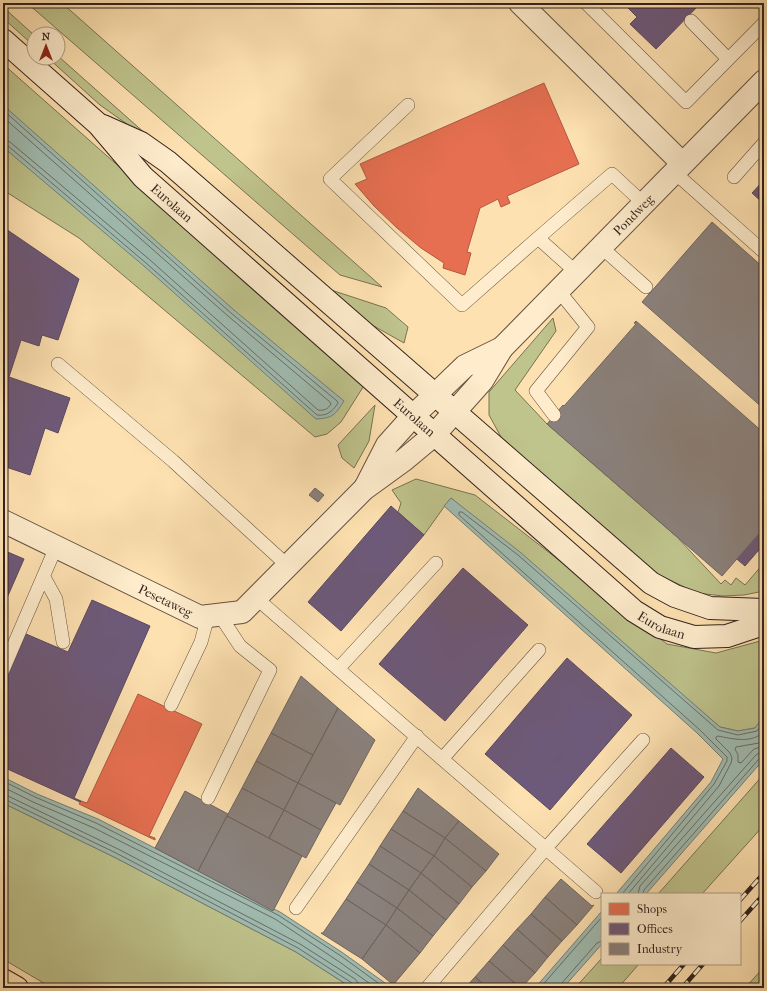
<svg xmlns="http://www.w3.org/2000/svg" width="767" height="991" viewBox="0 0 767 991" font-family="'IM FELL French Canon',serif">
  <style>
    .green { fill: #bfc38c; stroke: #787254 }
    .water { fill: #a0bcb2; stroke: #747e76 }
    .shops { fill: #e76f51; stroke: #b05841 }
    .offices { fill: #6d597a; stroke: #5b485e }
    .industry { fill: #8a817c; stroke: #6f645f }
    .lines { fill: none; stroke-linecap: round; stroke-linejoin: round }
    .shore { stroke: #686e66; stroke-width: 1 }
    .lane-casing { stroke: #645140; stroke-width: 14 }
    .street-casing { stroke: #645140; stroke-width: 24 }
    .secondary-casing { stroke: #31211b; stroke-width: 24 }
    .primary-casing { stroke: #31211b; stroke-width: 24 }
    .lane { stroke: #feeccc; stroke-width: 13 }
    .street { stroke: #feeccc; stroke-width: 22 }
    .secondary { stroke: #feeccc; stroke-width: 22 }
    .primary { stroke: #fee1b1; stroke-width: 22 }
    .rail-casing { stroke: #31211b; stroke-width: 4.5 }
    .rail { stroke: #feeccc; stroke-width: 3; stroke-dasharray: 9; stroke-linecap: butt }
    .labels { text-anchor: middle; stroke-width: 4; stroke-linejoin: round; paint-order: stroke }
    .street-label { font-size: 13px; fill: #31211b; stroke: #feeccc }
  </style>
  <rect width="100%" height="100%" fill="#fee1b1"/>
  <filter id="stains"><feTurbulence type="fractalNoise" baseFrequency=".005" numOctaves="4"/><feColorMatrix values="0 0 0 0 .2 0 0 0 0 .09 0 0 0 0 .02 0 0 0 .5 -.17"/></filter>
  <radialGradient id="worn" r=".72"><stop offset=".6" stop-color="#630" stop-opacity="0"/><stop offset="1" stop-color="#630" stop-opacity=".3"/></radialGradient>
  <path class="green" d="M27 3H62L382 287 340 275Z
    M3 7 34 35V46L3 18Z
    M58 56 165 151 100 105 48 58H58Z
    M3 64 365 384 341 422 327 434 315 437 79 238 3 190Z
    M328 289 386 308 408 327 404 343 365 321Z
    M553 318 556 331 515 390 547 424 677 537 721 584 725 580 731 585 736 578 745 585 764 563V591L744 595 723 596 697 593 649 570 501 437 489 415V392Z
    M375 405 369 441 354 468 342 458 338 445Z
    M416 479 475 495 667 644 716 653 764 640V718L755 728 738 731 720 727 451 498 444 507 424 535 398 512 401 503 392 490Z
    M764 774V825L702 894H658Z
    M3 803 114 857 296 952 352 988H52L3 959Z
    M602 958V964H639L618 988H575Z
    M764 967V988H745Z"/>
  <path class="water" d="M3 105 234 310 344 401C335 415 333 418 316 419L144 266 3 147Z
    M451 498 520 552 720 727 738 731 755 728 764 716V759L646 894H616L711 782 723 759 697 733 444 506Z
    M3 777 37 794 98 819 280 912 343 953 392 988H352L296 952 114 857 3 803Z
    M602 911V944L563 988H535Z"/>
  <path class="shops" d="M544 83 579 164 507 196 510 203 501 207 498 199 480 208 467 252 471 253 465 275 443 268 444 263 421 248 397 228 374 206 355 184 367 179 360 164Z
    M138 694 202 724 149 836 155 838V840L79 804 81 801 87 803Z"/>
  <path class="offices" d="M623 3H701L656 49 630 24 637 17Z
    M764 180V204L752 193Z
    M3 227 79 279 58 340 42 335 39 346 21 340 9 377 70 398 58 433 45 428 30 475 3 466Z
    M686 439 764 507V544L745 566 648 483Z
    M391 506 424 535 341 631 308 602Z
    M3 550 24 559 3 607Z
    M463 568 528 625 445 721 379 664Z
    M92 600 150 626 74 798 81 801 80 802 3 767V686L26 634 68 652Z
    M567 658 632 715 550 810 485 754Z
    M671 748 704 777 621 873 587 844Z"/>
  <path class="industry" d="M712 222 764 268V409L642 302Z
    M636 321 764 433V528L722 576 547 424 563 405 564 406 572 397 636 324 634 323Z
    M315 488 324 495 318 502 309 495Z
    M301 676 338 708 313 755 271 733Z
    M338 708 375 740 340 805 298 783Z
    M271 733 313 755 298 783 256 761Z
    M256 761 298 783 284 810 242 788Z
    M298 783 336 803 321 830 284 810Z
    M242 788 284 810 269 838 227 816Z
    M418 788 459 821 445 838 403 811Z
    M185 791 228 814 198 871 155 848Z
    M284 810 321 830 306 858 269 838Z
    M403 811 445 838 434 856 391 829Z
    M227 816 302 856 273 911 198 871Z
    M459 821 499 854 486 871 445 838Z
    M391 829 434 856 421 873 380 846Z
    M445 838 486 871 472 887 434 856Z
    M380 846 421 873 409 890 369 864Z
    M434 856 472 887 459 904 421 873Z
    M369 864 409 890 397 908 357 882Z
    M421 873 459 904 446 920 409 890Z
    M561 879 592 906 594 905 577 925 545 897Z
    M357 882 397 908 386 925 346 899Z
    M409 890 446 920 433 936 397 908Z
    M545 897 577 925 562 941 531 914Z
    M346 899 386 925 362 959 321 933H323Z
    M397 908 433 936 420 953 386 925Z
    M531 914 562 941 548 957 517 929Z
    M386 925 420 953 394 984 397 986 396 987 362 959Z
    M517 929 548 957 535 973 503 945Z
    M503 945 535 973 521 988 489 961Z
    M489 961 520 988H488L475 977Z
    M475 977 488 988H465Z"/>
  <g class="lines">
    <path class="shore" d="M3 110 231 313 337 401 338 403C332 412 327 416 317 415L146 263 7 145 3 144
      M3 117 228 316 330 402 331 404C328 409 324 411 318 410L150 260 10 142 3 139
      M764 740 759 743 736 747 735 749 738 755V762L741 763 754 749 764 746
      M3 781 35 797 96 823 278 915 341 956 385 988
      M3 787 33 802 94 828 275 919 338 961 376 988
      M3 795 8 796 118 849 300 944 355 979 358 983 359 988
      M3 800H6L116 853 298 948 352 983 354 988
      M622 894 714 784 727 761V757L700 730 459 515V512H462L518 555 718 730 738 735 757 731 764 723
      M628 894 719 786 731 763 732 758 730 753 716 739V737L718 736C732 739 754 744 764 731
      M638 894 640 886 755 756 759 753 764 752
      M643 894 644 890 759 759 764 757
      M540 988 602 917
      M560 988 561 984 597 943 602 941"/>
    <g class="lane-casing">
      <path id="lane" d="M586 3 686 102 764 23
        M691 21 728 59
        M408 105 330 179 462 305 538 238 576 272
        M674 172 764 252
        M734 177 764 143
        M538 238 612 174 643 203
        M601 247 646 287
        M58 364 173 461 288 566
        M554 415 536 391 588 327 558 290
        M44 577 56 599 63 642
        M256 598 596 892
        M338 669 436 563
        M3 670 56 547
        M171 705 201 642 208 616
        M442 759 539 650
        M208 798 270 670 240 646 219 614
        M296 908 417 736
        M427 988 546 848 643 740"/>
    </g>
    <g class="street-casing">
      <g id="street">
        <path d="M520 3 682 163"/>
        <path d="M366 486 387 445 413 416 465 366 502 348"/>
        <path id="s1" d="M3 521 200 617 242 612 364 489 404 460 434 435 482 381 502 348 764 81"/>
      </g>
    </g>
    <g class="secondary-casing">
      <g id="secondary">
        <path id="s2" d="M3 40 98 124 143 177 634 611 660 627 694 637 727 636 757 626 764 619"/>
        <path d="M103 126 141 143 168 162 651 583 675 596 710 608 764 610"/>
      </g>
    </g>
    <g class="primary-casing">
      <path id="primary" d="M3 980 17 988"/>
    </g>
    <use href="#lane" class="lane"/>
    <use href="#street" class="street"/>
    <use href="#secondary" class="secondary"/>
    <use href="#primary" class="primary"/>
    <g class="rail-casing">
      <path id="rail" d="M740 900 764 873
        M740 921 764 894
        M663 988 684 964
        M682 988 703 964"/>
    </g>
    <use href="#rail" class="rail"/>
  </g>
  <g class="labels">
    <g class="street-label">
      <text dy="5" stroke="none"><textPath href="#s2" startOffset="235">Eurolaan</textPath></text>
      <text dy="5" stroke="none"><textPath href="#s1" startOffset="821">Pondweg</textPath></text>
      <text dy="5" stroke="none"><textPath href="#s2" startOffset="559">Eurolaan</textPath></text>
      <text dy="5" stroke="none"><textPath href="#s1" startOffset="181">Pesetaweg</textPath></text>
      <text dy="5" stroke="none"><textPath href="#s2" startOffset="883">Eurolaan</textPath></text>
    </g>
  </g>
  <rect width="767" height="991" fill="none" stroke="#fee1b1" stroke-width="16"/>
  <rect x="4" y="4" width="759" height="983" fill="none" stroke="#31211b" stroke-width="2"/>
  <rect x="8" y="8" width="751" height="975" fill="none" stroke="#31211b"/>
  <rect x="601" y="893" width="140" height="72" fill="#feeccc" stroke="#ac9b85"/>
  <rect x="609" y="903" width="20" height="12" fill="#e76f51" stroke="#ac9b85"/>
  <text x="637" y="913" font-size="12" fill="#31211b">Shops</text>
  <rect x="609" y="923" width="20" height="12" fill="#6d597a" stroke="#ac9b85"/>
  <text x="637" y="933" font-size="12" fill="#31211b">Offices</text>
  <rect x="609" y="943" width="20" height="12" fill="#8a817c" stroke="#ac9b85"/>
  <text x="637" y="953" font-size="12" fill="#31211b">Industry</text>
  <g transform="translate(46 46)"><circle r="19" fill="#feeccc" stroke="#ac9b85"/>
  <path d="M0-3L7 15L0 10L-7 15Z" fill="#8f2418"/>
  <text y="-6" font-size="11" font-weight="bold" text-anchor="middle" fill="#31211b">N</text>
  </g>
  <rect width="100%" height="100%" filter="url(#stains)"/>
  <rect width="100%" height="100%" fill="url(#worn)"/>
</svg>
